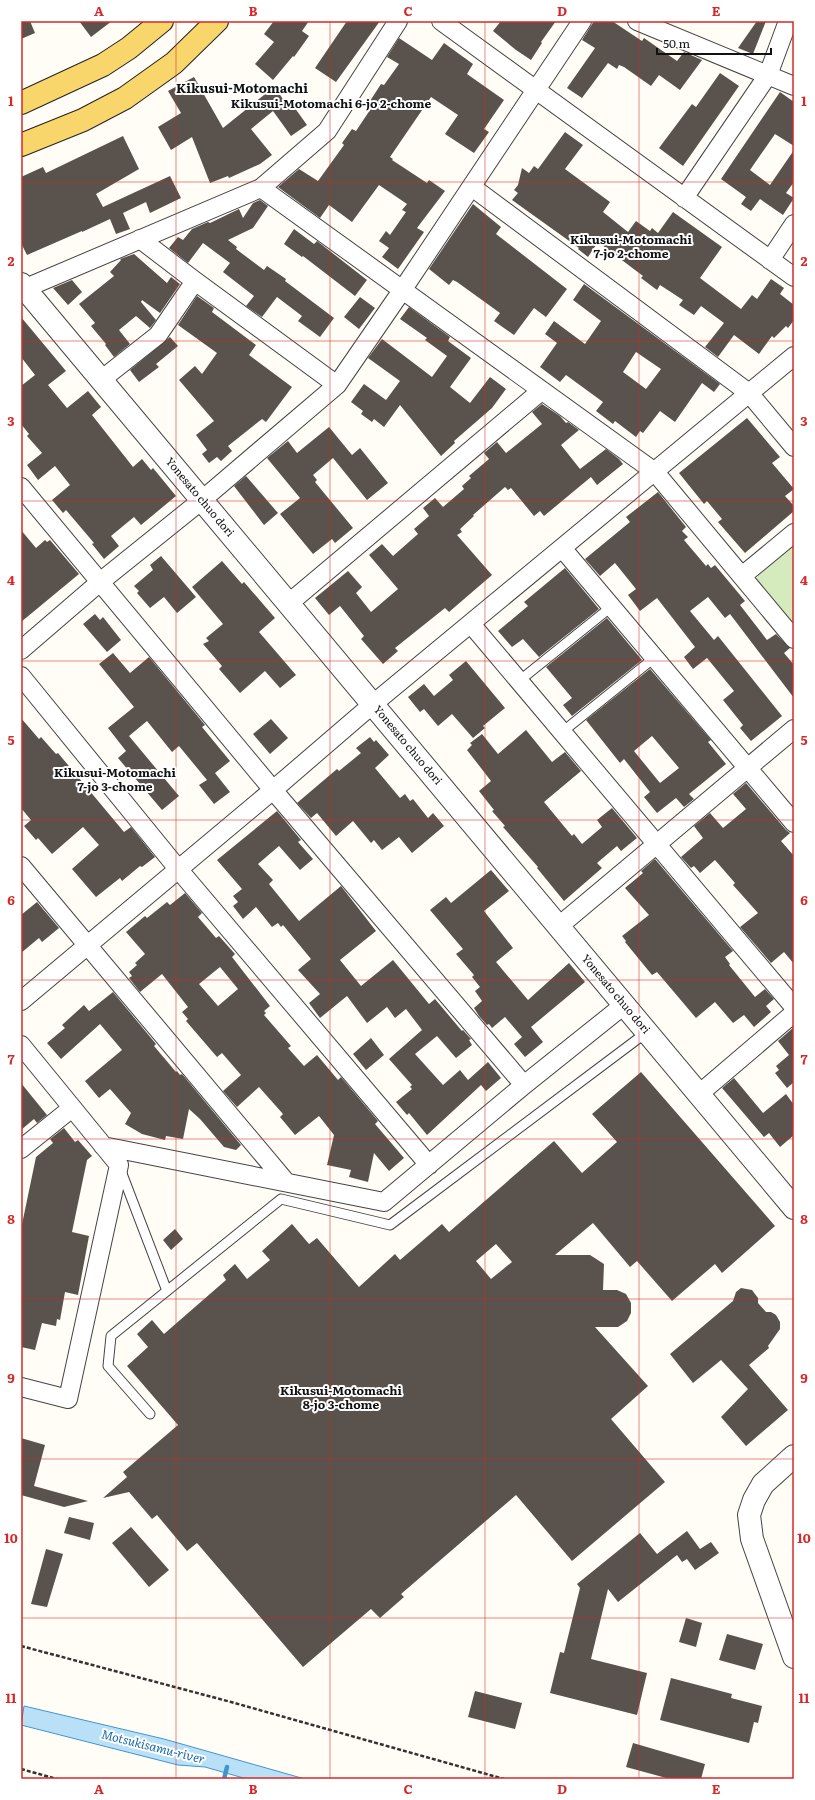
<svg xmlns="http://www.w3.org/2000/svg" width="815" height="1800" viewBox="0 0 815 1800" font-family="Literata,serif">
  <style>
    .green { fill: #d5ebbd }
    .water { fill: #b9e0f7; stroke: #3f96cf }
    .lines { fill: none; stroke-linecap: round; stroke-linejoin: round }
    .stream { stroke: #3f96cf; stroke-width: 4.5 }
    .building { fill: #5a524d; fill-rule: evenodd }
    .service-casing { stroke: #444; stroke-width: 11 }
    .minor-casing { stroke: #444; stroke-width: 20 }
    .tertiary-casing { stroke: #444; stroke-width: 24 }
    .primary-casing { stroke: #222; stroke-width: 24 }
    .path { stroke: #333; stroke-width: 2.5; stroke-dasharray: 4 2; stroke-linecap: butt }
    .service { stroke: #fff; stroke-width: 9 }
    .minor { stroke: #fff; stroke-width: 18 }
    .tertiary { stroke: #fff; stroke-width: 22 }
    .primary { stroke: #f9d66b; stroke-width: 22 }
    .grid { fill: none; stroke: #d62828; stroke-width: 1; stroke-opacity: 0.55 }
    .labels { text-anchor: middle; stroke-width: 4; stroke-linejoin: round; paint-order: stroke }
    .street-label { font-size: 11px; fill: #111; stroke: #fff }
    .neighbourhood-label { font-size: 12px; font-weight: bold; fill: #111; stroke: #fff }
    .water-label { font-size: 12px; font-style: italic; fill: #1768a6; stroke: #fff }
    .quarter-label { font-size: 13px; font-weight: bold; fill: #111; stroke: #fff }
    .neatline { fill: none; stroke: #d62828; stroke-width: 1.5 }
    .grid-label { font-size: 13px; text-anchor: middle; font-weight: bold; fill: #d62828 }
  </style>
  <rect width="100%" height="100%" fill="#fffdf5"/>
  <path class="green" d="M794 544V624L757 581 758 574Z"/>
  <path class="water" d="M24 1706 164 1739 305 1779H247L205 1767 178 1765 21 1725Z"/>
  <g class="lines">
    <path class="stream" d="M224 1779 227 1767"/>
  </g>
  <path class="building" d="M21 21H30L35 33 21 39Z
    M79 21H112L91 37Z
    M274 21H309L302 31 309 36 294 57 293 56 273 80 255 64 274 42 264 34Z
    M347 21H380L336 82 315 68Z
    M501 21H556L541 42 542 43 531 60 516 50 493 31Z
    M594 21H612L642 41 644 38 677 61 684 52 702 60 680 90 659 75 651 86 624 67 619 65 617 69 608 63 582 98 567 88 595 48 582 40Z
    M757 21H766L753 54 738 48Z
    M399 38 432 60 444 43 473 64 467 74 504 100 484 129 489 132 474 153 445 134 458 115 431 97 390 157 393 159 392 160 427 183 429 180 445 191 417 228 424 232 398 269 382 257 389 248 379 241 386 231 390 235 406 212 402 210 407 204 379 185 352 222 329 205 320 218 278 187 299 169 318 181 344 145 342 143 352 129 356 131 374 104 370 101 381 84 384 85 399 64 387 57Z
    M720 73 739 86 683 166 659 148 692 104 696 107Z
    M194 77 223 128 274 87 289 107 292 104 307 125 291 136 273 111 251 129 272 155 260 164 229 178 228 176 210 183 192 137 171 150 158 127 181 113 168 91Z
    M780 92 794 102V146L775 134 750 170 770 185 794 150V182L786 193 794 198 783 215 760 199 751 211 741 204 746 197 721 179Z
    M565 132 583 145 565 169 610 202 603 212 628 232 636 221 650 231 652 228 658 233 673 212 722 247 700 278 741 309 752 295 757 299 771 279 784 288 780 294 794 305V320L788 328 786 326 774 338 772 336 759 354 734 335 718 357 705 347 724 323 701 306 694 315 679 305 683 300 660 285 657 290 641 278 643 276 598 242 588 257 578 249 579 248 512 200 518 193 514 190 518 185 522 168 529 173 534 166 538 169Z
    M123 136 139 169 96 194 103 207 170 176 181 198 150 213 146 202 123 213 130 229 116 234 110 219 82 232V231L27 255 21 243V177L43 167 46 173Z
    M260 200 268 206 253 228 228 240 237 247 236 249 264 270 267 266 286 279 285 281 334 318 320 337 298 321 302 316 277 297 262 317 246 306 254 296 223 272 230 263 203 243 188 263 169 248 178 237 183 240 192 229 208 222 210 223 239 209 243 218 253 203Z
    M473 204 501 227 496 234 567 289 546 317 534 308 514 335 494 321 500 313 457 282 453 280 449 285 429 269Z
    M294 229 314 244 317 241 367 280 355 296 303 256 302 257 284 244Z
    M134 254 167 283 171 277 180 284 160 313 142 300 141 302 156 320 150 328 136 316 119 330 130 344 114 357 105 345 106 344 91 326 95 323 79 304 114 276 110 272 121 260 120 259Z
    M72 280 82 292 68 305 53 288Z
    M584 284 720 384 714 392 702 383 675 422 660 411 643 433 640 431 636 437 615 421 613 424 596 411 603 402 566 375 560 382 540 367 557 343 545 334 554 321 585 344 601 321 573 300ZM636 352 661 369 646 389 623 372Z
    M197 296 214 308 212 312 256 345 249 355 292 387 266 422 262 419 228 446 232 451 221 461 217 457 209 463 202 454 207 450 196 435 214 421 179 380 195 366 202 374 217 353 178 325Z
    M360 297 375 308 359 329 344 317Z
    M409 307 450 337 448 341 471 358 450 387 470 403 490 377 506 389 492 408 454 441 455 443 441 456 400 405 384 427 374 419 372 422 361 414 363 411 351 402 364 384 386 400 400 381 368 358 382 339 432 377 447 356 425 340 427 338 400 319Z
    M21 317 66 371 48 385 67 408 88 391 101 407 92 415 133 467 142 459 151 470 153 468 176 496 141 525 134 517 111 536 119 546 104 559 92 544 94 543 66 510 63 513 52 500 70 485 55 466 38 480 27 465 42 453 27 436 29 434 21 424V386L35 375 21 357Z
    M170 337 178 346 156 364 159 367 139 382 130 370Z
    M542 404 560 416 566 423 568 422 579 430 561 445 580 469 606 449 619 459 623 464 597 485 591 477 544 516 540 511 534 516 511 488 508 490 505 487 473 515 474 516 460 529 462 532 457 535 492 575 449 612 445 608 395 648 398 651 383 664 361 639 364 636 340 606 329 615 315 598 348 571 362 587 356 593 371 612 398 589 369 555 382 544 393 556 418 534 414 529 429 516 423 508 435 498 443 507 464 489 462 486 471 478 469 476 489 459 484 453 497 442 506 453 542 424 532 412Z
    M747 418 780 457 772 463 794 489 785 496 794 506V511L745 553 718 522 722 519 707 501 704 504 679 473Z
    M329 427 352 455 360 448 388 483 367 500 333 458 313 475 317 480 315 482 353 528 335 543 332 539 313 554 280 514 300 498 267 458 288 441 297 453Z
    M246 476 278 513 264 525 234 486Z
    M658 492 686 527 682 531 688 537 684 540 706 566 708 564 711 568 715 565 745 601 740 605 767 640 776 634 790 648 784 653 794 665V698L730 614 725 618 708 597 690 611 714 640 718 636 782 716 751 741 740 728 743 725 723 700 734 691 707 658 693 669 684 657 695 647 657 598 640 611 628 595 636 589 615 563 600 576 585 559 630 522 626 517Z
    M21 530 36 548 45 540 47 542 50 540 79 574 21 622Z
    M161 556 196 597 177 613 164 597 150 608 137 593 139 591 134 586 153 570 150 565Z
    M222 561 242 584 244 582 275 618 259 632 296 675 280 688 265 671 240 693 219 669 222 666 203 644 209 641 206 638 223 624 192 587Z
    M565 568 599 609 539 657 523 639 512 647 498 631 528 606 524 602Z
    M95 614 100 620 103 617 121 640 107 652 83 624Z
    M607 618 642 660 572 716 563 705 572 698 546 667Z
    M113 653 130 673 149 657 205 725 202 727 230 761 215 773 230 792 214 804 199 785 207 780 179 746 172 752 147 721 129 736 179 796 162 810 118 758 126 751 108 728 134 707 99 664Z
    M466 661 505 708 483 726 485 728 473 738 452 714 438 726 424 709 420 712 408 697 424 684 434 696 453 680 449 675Z
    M650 669 711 740 708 742 726 764 689 794 694 799 684 807 676 798 657 813 644 797 650 792 624 759 620 763 586 720ZM652 736 679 768 660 783 634 751Z
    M21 718 39 739 41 737 56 754 58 753 124 832 131 827 155 857 142 867 140 866 122 881 120 878 96 897 72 869 99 845 83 827 52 854 38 838 36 840 24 826 31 820 21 808Z
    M271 719 288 738 270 754 253 734Z
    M526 730 552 762 565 752 581 771 544 802 572 836 574 834 582 844 602 827 597 820 612 808 637 838 621 851 617 846 597 863 602 868 564 901 537 868 538 867 503 827 505 826 492 811 494 810 479 791 491 781 467 750 472 745 470 743 482 734 498 754Z
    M370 737 374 742 376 740 389 755 375 768 400 798 405 794 410 801 413 799 428 818 433 813 444 826 412 853 399 837 382 850 374 840 371 843 353 821 336 836 317 813 311 818 297 803 337 769 339 771 361 753 356 748Z
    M746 783 786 830 790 833 781 841 794 856V964L784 952 771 963 740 927 758 913 733 885 735 883 715 860 700 873 694 866 691 868 681 857 703 838 694 826 710 813 723 828 746 809 733 794Z
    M277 811 301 840 298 842 313 859 300 870 279 846 258 864 273 880 269 884 299 921 341 886 376 931 340 960 361 986 393 960 429 1004 435 999 462 1031 463 1030 471 1039 469 1040 472 1045 456 1058 437 1036 415 1054 443 1085 460 1070 468 1080 488 1062 501 1078 486 1091 481 1085 427 1135 409 1113 407 1115 396 1102 412 1089 410 1087 412 1085 389 1059 422 1030 406 1009 395 1018 387 1007 367 1023 347 996 320 1018 309 1003 320 994 298 970 311 959 283 925 281 927 278 923 272 927 256 907 243 919 233 906 238 902 233 896 242 889 217 860Z
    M655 859 733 951 725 957 730 964 729 965 755 997 765 989 774 999 766 1006 771 1012 754 1027 744 1015 733 1023 715 1002 696 1018 657 972 652 975 625 942 626 941 622 936 649 915 625 888 643 873 641 871Z
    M491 870 509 891 484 911 513 948 496 962 528 1000 569 963 585 982 531 1027 543 1042 525 1057 514 1044 522 1037 505 1017 492 1028 489 1024 487 1025 479 1016 474 1008 482 1001 475 991 480 987 472 977 474 975 456 954 463 949 430 910 446 897 451 903Z
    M185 893 202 913 198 917 216 938 219 936 235 954 232 957 270 1006 264 1011 266 1013 264 1015 291 1046 288 1048 304 1066 317 1055 338 1080 341 1077 378 1121 375 1124 404 1158 389 1171 374 1153 368 1182 349 1177 351 1170 327 1165 334 1135 319 1116 295 1135 280 1117 283 1114 259 1087 237 1107 223 1091 241 1075 222 1053 217 1057 186 1021 188 1019 182 1012 188 1007 162 974 140 992 129 978 132 976 129 972 137 965 135 963 145 954 126 932 145 916 147 918 167 902 170 905ZM220 967 238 989 218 1006 199 984Z
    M37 902 59 928 42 942 39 938 21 953V915Z
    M113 992 156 1044 154 1046 176 1072 177 1071 180 1075 182 1074 241 1145 236 1150 224 1147 200 1119 189 1109 183 1139 166 1136 165 1140 142 1134 125 1124 131 1113 110 1089 99 1098 85 1081 122 1050 100 1024 61 1059 47 1043 65 1028 62 1025 84 1005 89 1011Z
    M794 1027V1082L787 1088 775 1073 779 1070 776 1066 789 1055 778 1041Z
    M371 1038 384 1055 366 1070 353 1054Z
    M641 1072 775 1226 722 1273 715 1264 672 1301 637 1261 630 1267 593 1223 555 1255H590L604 1264 603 1290H617L626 1294 631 1303V1313L627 1321 618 1327H595L648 1386 611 1419 665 1482 572 1561 516 1495 401 1594 404 1597 380 1618 371 1609 303 1667 197 1543 187 1551 157 1515 152 1519 129 1492 103 1498 127 1477 123 1472 178 1425 127 1366 148 1347 137 1334 152 1320 164 1334 226 1280 223 1275 235 1264 247 1279 270 1260 262 1251 292 1224 309 1244 317 1238 359 1287 395 1254 400 1260 442 1224 449 1232 554 1141 582 1173 617 1142 592 1114ZM496 1244 512 1262 491 1279 476 1261Z
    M734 1078 763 1113 786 1094 794 1105V1135L780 1147 769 1133 764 1137 722 1088Z
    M21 1083 47 1115 37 1123 34 1119 21 1130Z
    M64 1128 75 1142 78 1140 92 1156 87 1160 72 1232 89 1236 78 1295 65 1292 60 1320 57 1319 56 1326 42 1323 35 1350 21 1347V1229L36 1157 53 1143 50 1139Z
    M175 1229 183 1239 171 1250 163 1240Z
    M741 1288 752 1290 758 1298V1303L766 1312H771L776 1315 780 1322V1329L768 1346 769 1348 749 1365 788 1410 746 1446 721 1417 748 1389 721 1360 693 1383 670 1354 733 1301 736 1292Z
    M21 1438 45 1445 34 1486 88 1501 64 1507 21 1495Z
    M69 1517 94 1523 90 1540 64 1533Z
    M131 1527 169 1570 149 1587 112 1543Z
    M687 1531 700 1549 711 1542 719 1553 695 1570 687 1559 682 1562 677 1555 618 1602 608 1589 591 1659 647 1673 637 1715 550 1693 560 1652 564 1653 580 1588 577 1584 640 1533 657 1554Z
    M46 1549 63 1554 47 1607 31 1604Z
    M686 1618 702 1623 696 1647 679 1642Z
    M727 1634 763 1644 755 1670 719 1660Z
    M671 1678 732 1694 731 1698 762 1706 758 1723 754 1722 749 1743 660 1720Z
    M475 1691 522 1703 515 1729 468 1717Z
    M633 1743 705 1764 701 1779H670L626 1767Z"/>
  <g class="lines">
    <g class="service-casing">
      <path id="service" d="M519 681 611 607
        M561 733 654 658
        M121 1171 167 1291
        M150 1414 108 1366 111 1336 281 1199 390 1225 647 1032"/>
    </g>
    <g class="minor-casing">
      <path id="minor" d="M441 21 794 277
        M637 21 794 86
        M472 187 749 393 794 447
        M261 188 655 472 794 639
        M684 198 768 75 788 21
        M140 239 195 281 337 385
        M770 260 794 224
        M21 290 261 188 327 131 398 21
        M101 380 158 335 195 281
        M21 487 273 790 524 1085
        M562 548 794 823
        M742 576 794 533
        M288 604 541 391
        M471 624 794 1007
        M21 650 100 582 202 500 337 385 403 289 582 21
        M21 676 179 870 429 1165
        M21 866 286 1182
        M559 926 794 729
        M21 1001 273 790 373 704 794 356
        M21 1045 119 1165 68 1399 21 1387
        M699 1094 794 1013
        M103 1146 384 1202 524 1085 624 1005
        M21 1149 72 1108"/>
    </g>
    <g class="tertiary-casing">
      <path id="tertiary" d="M21 284 794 1208
        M794 1456 763 1484 754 1500 749 1515 752 1539 794 1657"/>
    </g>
    <g class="primary-casing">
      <path id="primary" d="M21 103 103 65 129 48 162 21
        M21 145 83 120 125 98 174 63 217 21"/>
    </g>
    <path class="path" d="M21 1646 231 1702 504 1779
      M21 1769 57 1779"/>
    <use href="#service" class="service"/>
    <use href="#minor" class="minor"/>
    <use href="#tertiary" class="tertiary"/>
    <use href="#primary" class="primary"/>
  </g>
  <path class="grid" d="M176 21V1779M330 21V1779M485 21V1779M639 21V1779M21 182H794M21 341H794M21 501H794M21 661H794M21 820H794M21 980H794M21 1139H794M21 1299H794M21 1459H794M21 1618H794"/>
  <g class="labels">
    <g class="street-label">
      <text transform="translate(200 497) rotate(50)" y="4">Yonesato chuo dori</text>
      <text transform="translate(408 745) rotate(50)" y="4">Yonesato chuo dori</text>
      <text transform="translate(616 994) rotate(50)" y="4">Yonesato chuo dori</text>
    </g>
    <g class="neighbourhood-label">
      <text x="331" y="108">Kikusui-Motomachi 6-jo 2-chome</text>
      <text x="631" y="244">Kikusui-Motomachi<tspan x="631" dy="14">7-jo 2-chome</tspan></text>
      <text x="115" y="777">Kikusui-Motomachi<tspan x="115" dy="14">7-jo 3-chome</tspan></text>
      <text x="341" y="1395">Kikusui-Motomachi<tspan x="341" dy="14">8-jo 3-chome</tspan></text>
    </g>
    <g class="water-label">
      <text transform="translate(153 1747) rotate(14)" y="4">Motsukisamu-river</text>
    </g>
    <g class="quarter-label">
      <text x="242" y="93">Kikusui-Motomachi</text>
    </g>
  </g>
  <rect width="815" height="1800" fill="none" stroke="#ffffff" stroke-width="44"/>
  <path d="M657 48v6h114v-6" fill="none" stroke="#111111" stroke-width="2"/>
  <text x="663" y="48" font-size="12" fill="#111111" stroke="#ffffff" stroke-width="3" paint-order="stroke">50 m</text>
  <rect x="22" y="22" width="771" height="1756" class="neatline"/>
  <g class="grid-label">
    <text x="99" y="16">A</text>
    <text x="253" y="16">B</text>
    <text x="408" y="16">C</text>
    <text x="562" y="16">D</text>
    <text x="716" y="16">E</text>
    <text x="11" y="106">1</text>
    <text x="804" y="106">1</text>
    <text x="11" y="266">2</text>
    <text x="804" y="266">2</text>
    <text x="11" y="426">3</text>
    <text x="804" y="426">3</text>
    <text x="11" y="585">4</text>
    <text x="804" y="585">4</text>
    <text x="11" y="745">5</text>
    <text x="804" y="745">5</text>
    <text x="11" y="905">6</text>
    <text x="804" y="905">6</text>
    <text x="11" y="1064">7</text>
    <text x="804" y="1064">7</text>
    <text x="11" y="1224">8</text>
    <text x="804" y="1224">8</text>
    <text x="11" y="1383">9</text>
    <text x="804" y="1383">9</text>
    <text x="11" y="1543">10</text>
    <text x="804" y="1543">10</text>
    <text x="11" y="1703">11</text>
    <text x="804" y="1703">11</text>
    <text x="99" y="1794">A</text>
    <text x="253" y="1794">B</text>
    <text x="408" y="1794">C</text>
    <text x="562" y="1794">D</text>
    <text x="716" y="1794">E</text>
  </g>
</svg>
